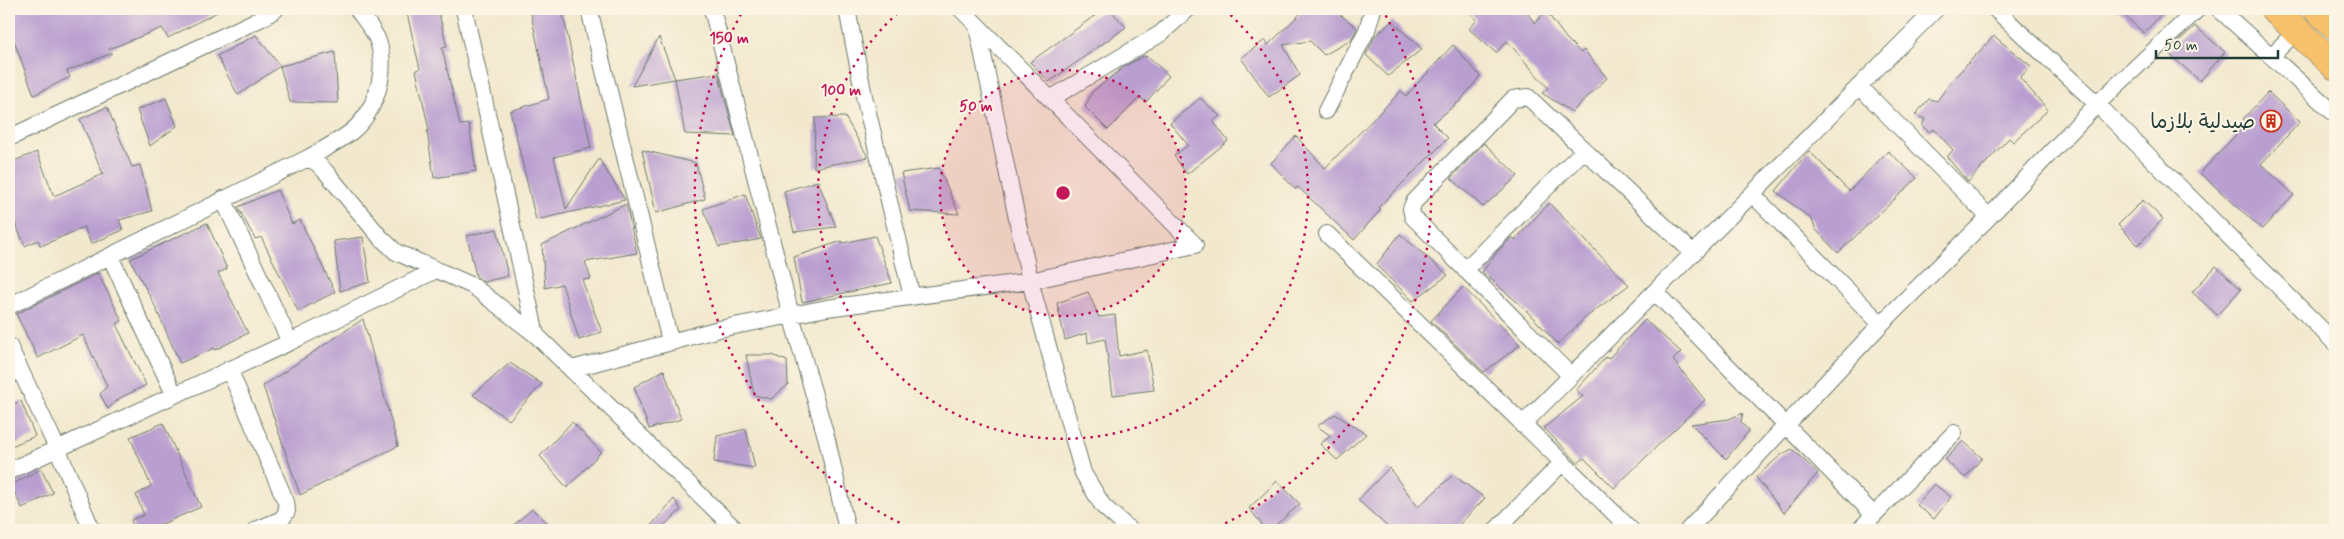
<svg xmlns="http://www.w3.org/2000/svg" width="2344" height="539" viewBox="0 0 2344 539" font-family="Mynerve,'Playpen Sans Arabic',sans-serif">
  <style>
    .building { fill: #b99ed0 }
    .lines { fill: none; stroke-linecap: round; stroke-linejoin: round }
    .minor-casing { stroke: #69796a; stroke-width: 18 }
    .trunk-casing { stroke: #69796a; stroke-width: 29 }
    .minor { stroke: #fff; stroke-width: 16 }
    .trunk { stroke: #f7c06b; stroke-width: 28 }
    .ring { fill: none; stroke: #c2185b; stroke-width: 2.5; stroke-dasharray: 2.5 5 }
    .labels { text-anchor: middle; stroke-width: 4; stroke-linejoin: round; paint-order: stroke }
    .poi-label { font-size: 20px; fill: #1f3d34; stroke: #fcf5e5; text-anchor: end }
    .centre { fill: #c2185b; stroke: #fcf5e5; stroke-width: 2.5 }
    .ring-label { font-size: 15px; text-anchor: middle; font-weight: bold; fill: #c2185b; stroke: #fcf5e5; stroke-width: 4; stroke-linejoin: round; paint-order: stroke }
  </style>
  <rect width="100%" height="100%" fill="#fcf5e5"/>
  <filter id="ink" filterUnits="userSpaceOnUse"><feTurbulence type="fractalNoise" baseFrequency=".02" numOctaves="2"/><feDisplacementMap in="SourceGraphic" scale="10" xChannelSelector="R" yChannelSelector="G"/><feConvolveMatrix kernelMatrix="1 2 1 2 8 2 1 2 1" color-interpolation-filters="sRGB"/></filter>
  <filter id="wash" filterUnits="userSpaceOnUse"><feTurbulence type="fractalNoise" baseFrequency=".0096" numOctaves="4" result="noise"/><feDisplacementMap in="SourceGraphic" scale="20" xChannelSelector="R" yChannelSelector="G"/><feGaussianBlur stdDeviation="1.12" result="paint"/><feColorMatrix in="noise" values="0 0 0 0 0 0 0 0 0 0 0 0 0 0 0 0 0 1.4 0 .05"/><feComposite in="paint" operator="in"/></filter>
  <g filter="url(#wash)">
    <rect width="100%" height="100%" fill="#f2e8cd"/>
    <g id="blocks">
      <path class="building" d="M9 9H223L168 38 162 28 109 49 112 53 67 71 70 77 34 95 14 41 9 43Z
        M406 9H438L447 47 442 48 460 125 469 124 476 171 434 178 427 131 429 130 416 70 420 69Z
        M530 9H562L591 148 554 157 566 209 599 159 625 200 536 220 510 111 549 99Z
        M1104 9H1109L1126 27 1049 82 1030 62Z
        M1305 9H1333L1357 28 1351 40 1324 55 1310 41 1283 45 1300 75 1269 97 1241 58 1265 40 1268 45Z
        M1467 9H1524L1535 23 1546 11 1565 37 1581 53 1584 50 1607 78 1572 112 1542 93 1548 88 1507 41 1496 53 1469 29 1477 20Z
        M2117 9H2166L2144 33Z
        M1392 21 1422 49 1388 76 1366 55 1375 36Z
        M2195 26 2225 52 2200 81 2167 52Z
        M256 35 280 66 238 95 217 56Z
        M1994 36 2031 66 2020 78 2048 110 2013 142 2009 138 1968 182 1947 157 1953 150 1934 129 1929 132 1922 126 1925 119 1915 115 1929 99 1937 101 1952 80Z
        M659 37 675 79 632 86Z
        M1453 45 1480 76 1461 100 1433 123 1448 138 1379 207 1381 209 1354 240 1298 187 1295 189 1271 163 1296 136 1325 168 1401 91 1406 96Z
        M335 52 338 103 290 102 280 66Z
        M1144 56 1150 58 1169 76 1146 102 1140 97 1108 130 1085 107 1092 92 1125 66Z
        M718 73 735 136 685 134 675 79Z
        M2268 92 2300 122 2261 164 2294 195 2262 229 2200 173 2247 123 2243 119Z
        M166 98 177 126 150 146 137 110Z
        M1200 98 1220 116 1213 121 1228 141 1187 174 1174 156 1188 145 1170 123Z
        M107 107 132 167 140 165 152 211 119 220 123 230 91 244 84 227 41 246 38 240 25 246 9 209V163L37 152 54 196 103 174 80 119Z
        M845 117 868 157 814 168 815 118Z
        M1484 143 1518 176 1483 207 1451 178Z
        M642 150 696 163 705 199 656 213Z
        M1809 151 1849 191 1888 151 1917 178 1838 253 1816 230 1812 220 1776 191Z
        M939 168 959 214 910 211 901 173Z
        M818 181 836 227 794 232 784 191Z
        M277 190 292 224 300 220 335 292 298 311 261 237 255 239 238 207Z
        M745 194 761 239 719 247 703 209Z
        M2143 200 2163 219 2138 245 2118 225Z
        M1549 203 1629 285 1585 318 1558 344 1523 307 1482 272 1499 250 1512 237 1515 240Z
        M626 204 637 253 585 262 591 279 582 280 602 332 579 340 562 284 545 288 542 245Z
        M207 223 227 269 218 273 248 333 215 350 214 348 180 363 154 304 130 259Z
        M497 229 508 276 484 282 476 276 467 236Z
        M1400 234 1448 275 1413 301 1376 265Z
        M875 236 892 283 802 302 794 257 842 241 843 243Z
        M363 237 370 282 340 291 334 241Z
        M2216 266 2241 289 2217 315 2192 292Z
        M98 273 122 321 116 324 146 385 120 398 108 409 100 394 107 386 83 335 38 358 16 314Z
        M1463 287 1520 345 1484 372 1431 321Z
        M1088 292 1099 317 1115 315 1119 356 1147 350 1154 390 1113 395 1105 339 1088 343 1087 333 1065 340 1057 303Z
        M363 319 398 446 300 495 263 386Z
        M1645 320 1681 352 1673 360 1705 400 1614 488 1584 458 1578 463 1544 428 1583 396 1576 390 1606 357 1608 359Z
        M746 355H772L787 361 788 385 771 399 754 395Z
        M510 363 542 384 509 420 473 395Z
        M664 370 681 419 649 429 634 387Z
        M21 401 35 436 9 447V406Z
        M1743 413 1741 422 1749 431 1726 459 1691 424 1729 419Z
        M1335 414 1366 434 1337 460 1320 444 1331 436 1317 426Z
        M572 422 601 452 567 488 540 456Z
        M163 423 201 507 162 524 164 530H134L131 520 144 515 136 495 151 486 130 437Z
        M746 429 755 468 714 462 717 436Z
        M1963 441 1982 458 1965 478 1945 460Z
        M1792 449 1818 473 1784 513 1756 477 1781 455Z
        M1389 468 1418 507 1453 475 1485 498 1454 530H1391L1358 500Z
        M41 469 53 493 22 508 11 485Z
        M1277 481 1300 504 1270 530H1266L1249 508Z
        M1934 484 1951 497 1934 519 1917 505Z
        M674 499 681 510 659 530H650L648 529Z
        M532 509 556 530H508Z"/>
    </g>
  </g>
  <g filter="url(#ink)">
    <use href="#blocks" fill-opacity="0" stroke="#69796a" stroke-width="1"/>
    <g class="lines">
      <g class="minor-casing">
        <path id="minor" d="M464 9 536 335
          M589 9 670 341
          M712 9 791 315 827 440 847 530
          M847 9 864 96 912 297
          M961 9 1195 245
          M1995 9 2097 104 2335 343
          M2219 9 2335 114
          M977 26 1030 281 1083 473 1103 506 1130 530
          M2271 56 2297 31
          M1859 86 1989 217
          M1050 99 1160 34 1188 9
          M1326 111 1367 30 1373 9
          M9 138 264 17 276 9
          M308 158 317 163 326 172 380 237 396 252 473 286 536 335 736 530
          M1753 195 1881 324
          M223 199 290 342
          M1327 234C1428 333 1531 430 1631 530
          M110 256 174 394
          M1465 270 1584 150
          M1655 292 1874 515
          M9 306 308 158C322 150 338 142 351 132 376 112 388 71 378 41 374 30 364 19 357 9
          M9 346 57 448 92 530
          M229 369 286 502 287 511 282 519 256 530
          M572 369 719 329 827 308 1030 281 1195 245
          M1571 376 1413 217 1411 209 1414 202 1513 99 1528 97 1693 253
          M1522 425 1936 9
          M9 471 290 342 436 270
          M1496 530 1563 462
          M1688 530 1881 324 1989 217 2097 104 2198 9
          M1859 530 1954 433"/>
      </g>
      <g class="trunk-casing">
        <path id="trunk" d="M2274 9 2335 66
          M2317 9 2335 25"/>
      </g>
      <use href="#minor" class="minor"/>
      <use href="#trunk" class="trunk"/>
    </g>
  </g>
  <circle cx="1063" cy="193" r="123" fill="#c2185b" fill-opacity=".12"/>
  <g class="ring">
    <circle cx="1063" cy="193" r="123"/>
    <path d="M1225 10A245 245 0 1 1 901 10"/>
    <path d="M913 529A368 368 0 0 1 744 9M1382 9A368 368 0 0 1 1213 529"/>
  </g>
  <defs>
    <g id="building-ring" transform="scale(1.125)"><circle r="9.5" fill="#fcf5e5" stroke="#c8321e" stroke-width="1.5"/><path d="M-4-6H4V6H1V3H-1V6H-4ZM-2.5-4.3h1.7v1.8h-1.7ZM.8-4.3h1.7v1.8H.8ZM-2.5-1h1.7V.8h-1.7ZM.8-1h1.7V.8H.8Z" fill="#c8321e"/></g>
  </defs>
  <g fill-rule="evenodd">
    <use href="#building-ring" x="2271" y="121"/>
  </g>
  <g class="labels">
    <g class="poi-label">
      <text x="2255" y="128">صيدلية بلازما</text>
    </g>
  </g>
  <circle cx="1063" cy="193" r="8" class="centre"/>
  <g class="ring-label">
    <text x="729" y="43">150 m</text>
    <text x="841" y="95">100 m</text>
    <text x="976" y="111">50 m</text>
  </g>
  <rect width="2344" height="539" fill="none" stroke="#fcf5e5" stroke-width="30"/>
  <path d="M2156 50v8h122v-8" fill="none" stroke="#1f3d34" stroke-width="2.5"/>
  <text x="2164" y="50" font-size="15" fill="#1f3d34" stroke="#fcf5e5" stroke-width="4" paint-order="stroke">50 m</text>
</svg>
